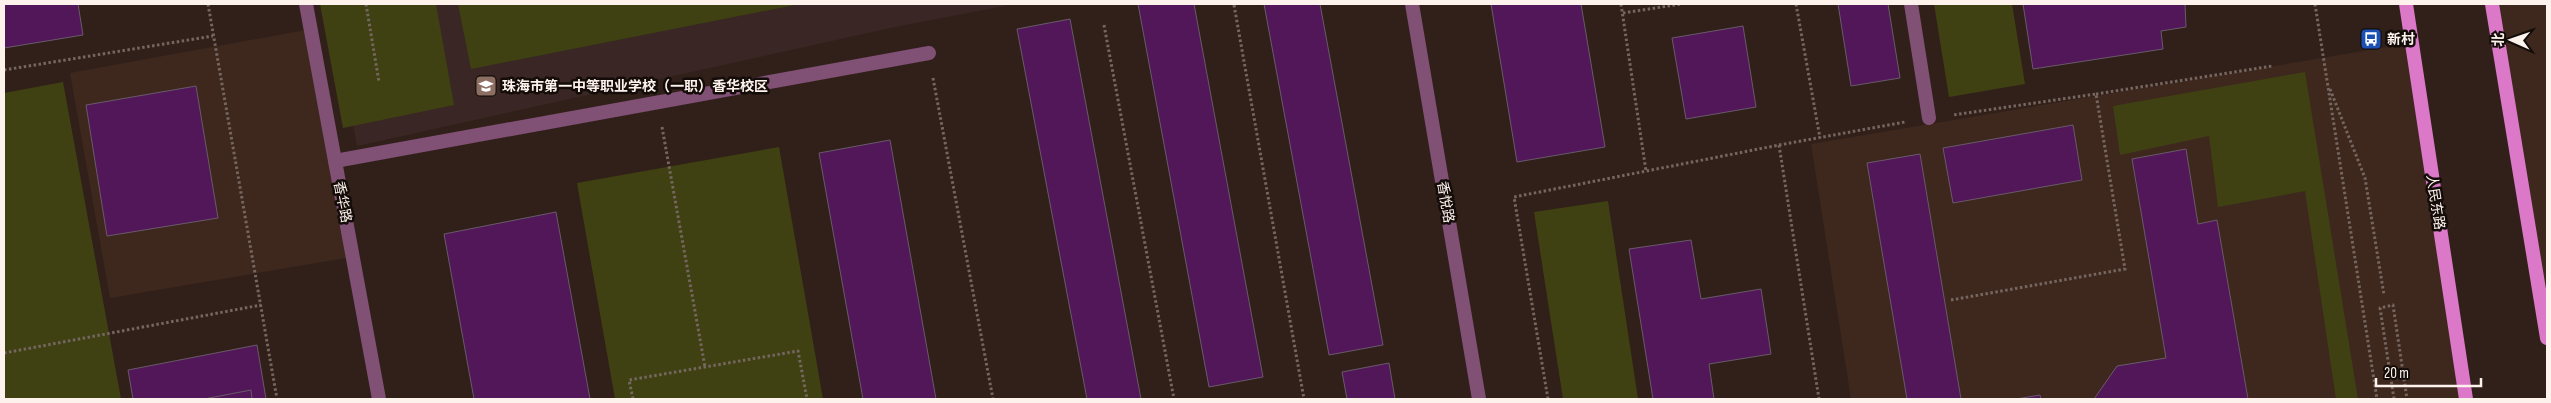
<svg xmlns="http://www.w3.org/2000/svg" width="2551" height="403" viewBox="0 0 2551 403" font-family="'Sofia Sans Condensed','Noto Sans SC',sans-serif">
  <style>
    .built { fill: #3e281e }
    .education { fill: #3a2625 }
    .green { fill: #3f4112 }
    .building { fill: #521759; stroke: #685a69 }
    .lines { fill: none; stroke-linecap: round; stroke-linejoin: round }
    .path { stroke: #756660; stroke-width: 3; stroke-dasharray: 2.5 2.5; stroke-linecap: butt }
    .service { stroke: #805075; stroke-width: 14 }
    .minor { stroke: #805075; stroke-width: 14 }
    .tertiary { stroke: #805075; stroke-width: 14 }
    .primary { stroke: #db78c7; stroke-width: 14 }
    .labels { text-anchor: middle; stroke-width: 5; stroke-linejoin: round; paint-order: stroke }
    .poi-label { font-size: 14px; font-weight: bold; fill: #fef2ed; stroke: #130c09; text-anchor: start }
    .street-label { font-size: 14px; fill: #fef2ed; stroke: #130c09 }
  </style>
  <rect width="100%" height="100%" fill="#312019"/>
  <path class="built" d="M2492 4H2547V334Z
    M311 29 352 257 110 298 70 73Z
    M2411 43 2465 399H1851L1811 144Z"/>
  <path class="education" d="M331 4H1015L895 27 357 146Z"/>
  <path class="green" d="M320 4H436L454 105 343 128Z
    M458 4H800L471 69Z
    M1934 4H2012L2025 84 1949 97Z
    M2305 72 2358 399H2336L2305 191 2218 207 2209 136 2120 155 2113 106Z
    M63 82 121 399H4V93Z
    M779 147 823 399H615L577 183Z
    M1608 201 1638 399H1563L1534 212Z"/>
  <path class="building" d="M4 4H78L83 35 4 48Z
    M1138 4H1194L1263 377 1209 387Z
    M1264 4H1320L1383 345 1329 355Z
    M1491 4H1581L1605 147 1517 162Z
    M1838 4H1888L1900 78 1851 86Z
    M2023 4H2185L2186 27 2161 31 2163 49 2033 69Z
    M1070 19 1141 399H1087L1017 29Z
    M1743 26 1756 107 1686 119 1672 38Z
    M196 86 218 218 107 236 86 105Z
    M2073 125 2082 180 1953 203 1943 148Z
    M890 140 936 399H863L819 153Z
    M2186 149 2198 224 2217 220 2248 399H2094L2117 366 2166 358 2132 159Z
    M1920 154 1961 399H1907L1867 163Z
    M556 212 590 399H474L444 234Z
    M1691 240 1701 299 1761 289 1771 354 1709 364 1714 399H1653L1629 249Z
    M257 345 266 399H133L128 370Z
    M1389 363 1395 399H1347L1342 372Z
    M251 390 252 399H204Z
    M2040 395 2041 399H2016Z"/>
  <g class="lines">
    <path class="path" d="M208 4 277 399
      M366 4 379 82
      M1621 4 1646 171
      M1796 4 1820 138
      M2315 4 2377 399
      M1234 5 1304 399
      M1623 13 1681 4
      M1104 25 1174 399
      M4 70 213 36
      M933 78 993 399
      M2330 89 2365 178 2384 295
      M2096 94 2272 66
      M662 127 705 367
      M1779 145 1905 122
      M1951 300 2125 269 2096 94 1953 115
      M4 353 261 305
      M633 399 629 380 798 351 807 399
      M1548 399 1514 197 1779 145 1819 399
      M2394 399 2380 308 2393 305 2407 399"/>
    <path class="service" d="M1911 4 1929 118
      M335 161 929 53"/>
    <path class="minor" d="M1412 4 1479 399"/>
    <path class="tertiary" d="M306 4 379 399"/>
    <path class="primary" d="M2406 4 2466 399
      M2492 4 2547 338"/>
  </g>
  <defs>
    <g id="bus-square" transform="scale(1.125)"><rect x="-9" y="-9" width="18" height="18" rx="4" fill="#1a4fb4" stroke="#130c09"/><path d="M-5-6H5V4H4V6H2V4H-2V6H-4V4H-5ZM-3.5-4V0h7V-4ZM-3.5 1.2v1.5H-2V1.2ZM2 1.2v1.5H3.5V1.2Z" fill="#fff"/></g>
    <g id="school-square" transform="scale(1.125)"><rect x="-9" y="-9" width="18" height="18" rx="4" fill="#8d6e63" stroke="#130c09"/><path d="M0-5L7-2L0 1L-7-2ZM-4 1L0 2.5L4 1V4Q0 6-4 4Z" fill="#fff"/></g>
  </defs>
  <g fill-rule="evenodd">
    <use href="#bus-square" x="2371" y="39"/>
    <use href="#school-square" x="486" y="86"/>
  </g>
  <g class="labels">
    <g class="poi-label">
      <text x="2387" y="44">新村</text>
      <text x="502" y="91">珠海市第一中等职业学校（一职）香华校区</text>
    </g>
    <g class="street-label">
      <text transform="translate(343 202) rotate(79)" y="5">香华路</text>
      <text transform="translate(1446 202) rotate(80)" y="5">香悅路</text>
      <text transform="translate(2436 202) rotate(81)" y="5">人民东路</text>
    </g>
  </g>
  <rect width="2551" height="403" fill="none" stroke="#fef2ed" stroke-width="10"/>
  <g transform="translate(2511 40) rotate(272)" stroke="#130c09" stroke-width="4" paint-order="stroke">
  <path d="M0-4L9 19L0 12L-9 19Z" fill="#fef2ed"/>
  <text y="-8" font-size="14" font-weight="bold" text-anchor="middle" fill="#fef2ed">北</text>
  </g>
  <path d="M2376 378v8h105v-8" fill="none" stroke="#fef2ed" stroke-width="2.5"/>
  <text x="2384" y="378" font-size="15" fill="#fef2ed" stroke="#130c09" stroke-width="4" paint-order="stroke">20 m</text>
</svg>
